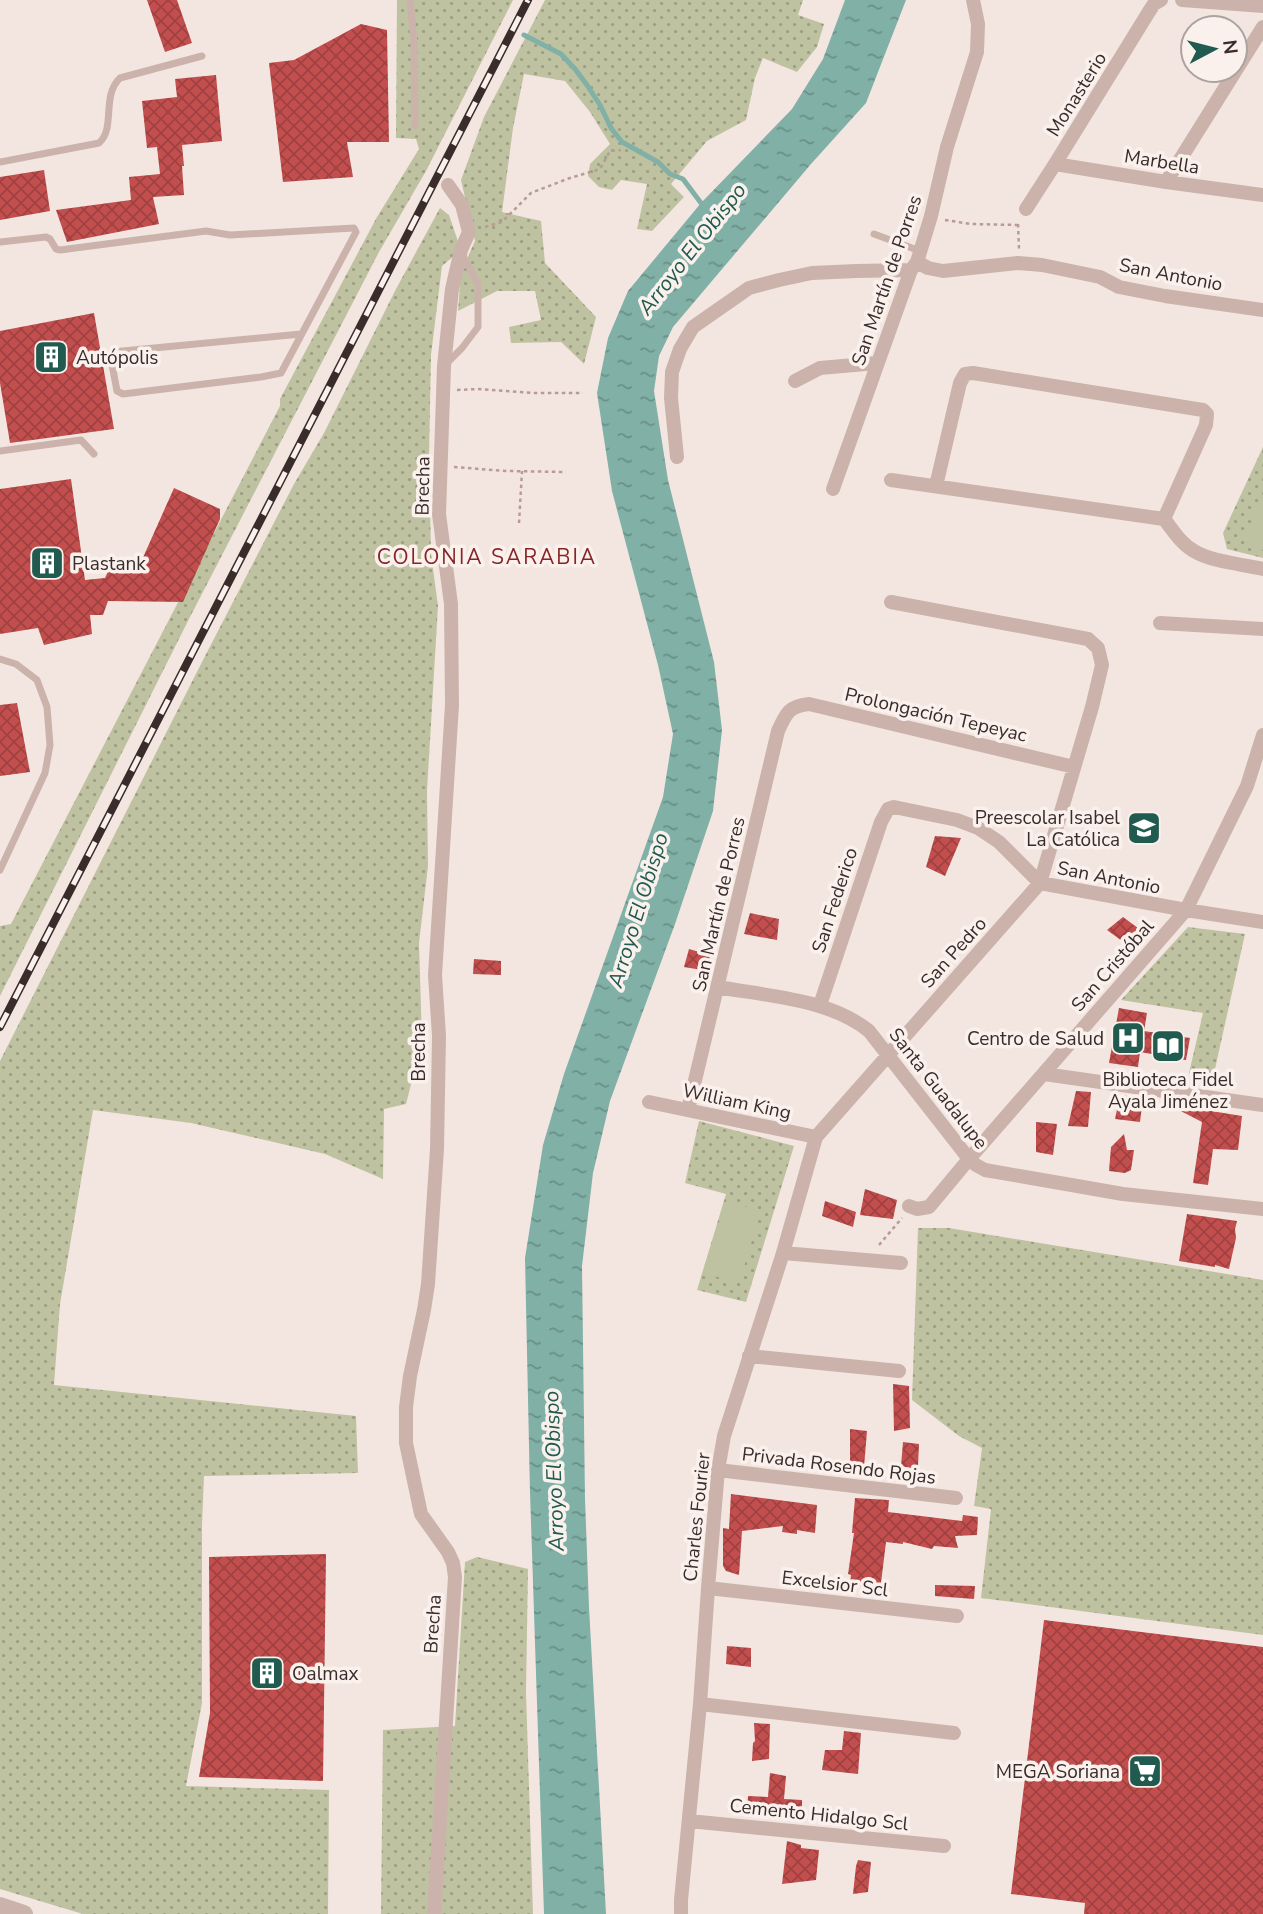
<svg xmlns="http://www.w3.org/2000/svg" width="1263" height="1914" viewBox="0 0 1263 1914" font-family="'Nunito Sans',sans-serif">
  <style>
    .green { fill: url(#green-dots) }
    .pitch { fill: #bfc2a0 }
    .water { fill: url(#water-ripples) }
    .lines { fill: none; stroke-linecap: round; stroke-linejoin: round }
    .stream { stroke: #80b0a6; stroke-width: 5 }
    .building { fill: url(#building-cross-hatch) }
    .path { stroke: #b79c96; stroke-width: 2.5; stroke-dasharray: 3.5 3.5; stroke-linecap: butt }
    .service { stroke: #cbb3ac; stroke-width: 7 }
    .minor { stroke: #cbb3ac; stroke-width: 14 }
    .tertiary { stroke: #cbb3ac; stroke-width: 18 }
    .rail-casing { stroke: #392c2b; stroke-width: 8 }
    .rail { stroke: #faf1ed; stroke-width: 5; stroke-dasharray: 16; stroke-linecap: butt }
    .labels { text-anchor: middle; stroke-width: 7; stroke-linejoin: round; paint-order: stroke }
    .street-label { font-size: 19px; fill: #392c2b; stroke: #faf1ed }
    .poi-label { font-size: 19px; fill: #392c2b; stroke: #faf1ed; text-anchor: start }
    .water-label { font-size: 21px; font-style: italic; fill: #215b50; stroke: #faf1ed }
    .neighbourhood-label { font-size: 21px; letter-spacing: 2px; fill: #872526; stroke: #faf1ed }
  </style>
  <defs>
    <pattern id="green-dots" width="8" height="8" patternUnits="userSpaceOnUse" patternTransform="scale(1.75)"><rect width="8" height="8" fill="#bfc2a0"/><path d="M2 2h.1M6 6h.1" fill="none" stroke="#9c9e83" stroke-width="1.8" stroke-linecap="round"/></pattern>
    <pattern id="water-ripples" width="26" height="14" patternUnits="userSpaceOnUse" patternTransform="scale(1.75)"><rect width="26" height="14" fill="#80b0a6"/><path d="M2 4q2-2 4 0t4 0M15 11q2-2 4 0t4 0" fill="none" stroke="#6a8f87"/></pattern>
    <pattern id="building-cross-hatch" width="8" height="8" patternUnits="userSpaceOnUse" patternTransform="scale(1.75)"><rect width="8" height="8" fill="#c34e4e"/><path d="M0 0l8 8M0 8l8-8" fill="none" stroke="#9f4141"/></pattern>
  </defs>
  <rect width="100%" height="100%" fill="#f3e6e0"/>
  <path class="green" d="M397 0H513L426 171 379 252 190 617 0 996V926L11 924 280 406V399L377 217 419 149 416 139 396 138Z
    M545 0H803L798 15 824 24 817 47 797 72 763 58 755 78 746 120 707 141 671 184 684 197 652 231 637 229 647 184 621 180 612 190 599 187 588 176 590 164 610 144 590 112 565 81 524 74 513 128 502 212 541 221 545 263 596 317 584 364 561 342 511 343 509 327 541 320 535 291H497L458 311 461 272 475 241 461 180 484 117Z
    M440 208 449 215 461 250 442 266 431 355 429 456 431 554 438 606 427 791 428 866 419 943 422 1041 406 1104 384 1109 383 1179 325 1154 191 1123 93 1110 60 1304 54 1385 356 1416 358 1473 204 1476 202 1525V1703L186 1786 329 1790 328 1914H83L0 1889V1061L203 660 294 484 324 433 396 289Z
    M1263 447V558L1227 549 1223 533Z
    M1188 927 1245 934 1213 1078 1189 1073 1203 1013 1121 1000Z
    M699 1121 794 1146 746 1302 697 1290 726 1194 685 1183Z
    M918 1228H949L1263 1280V1635L981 1598 991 1509 974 1506 982 1448 959 1436 912 1400Z
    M477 1557 528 1569 526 1692 533 1914H381L383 1730 455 1726 465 1562Z"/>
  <path class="pitch" d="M1263 497V550L1243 540Z
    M727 1201 761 1211 739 1283 704 1273Z"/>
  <path class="water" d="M845 0H906L866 103 811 164 673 327 659 356 654 391 668 480 714 662 722 730 713 811 675 924 610 1101 593 1173 582 1266 585 1499 589 1607 606 1914H544L530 1492 525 1258 543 1145 564 1074 663 797 673 734 658 665 612 491 597 393 608 338 628 291 701 203 792 109 823 59Z"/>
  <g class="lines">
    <path class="stream" d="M524 35 561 54 575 69 587 85 600 105 611 128 622 142 658 162 670 174 683 179 704 207"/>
  </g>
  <path class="building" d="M147 0H177L192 43 165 52Z
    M361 24 387 30 389 142H347L353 177 283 182 269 63 294 60Z
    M216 75 222 141 182 145 184 166H182L184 195 153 197 159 224 67 242 56 210 131 200 129 177 160 174 157 147 147 148 142 101 177 97 175 79Z
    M44 170 50 211 0 220V177Z
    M94 313 114 429 10 443 0 383V331Z
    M71 479 85 580 105 578 110 567 117 571H137L174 488 220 509V519L183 602 108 601 103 615H90L92 634 44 645 38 628 0 634V489Z
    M17 703 30 772 0 776V705Z
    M935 836 961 838 945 876 926 867Z
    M750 913 779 919 777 940 744 934Z
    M1123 917 1142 931 1133 949 1107 930Z
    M689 949 710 955 708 971 684 967Z
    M474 959 501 961V975L473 974Z
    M1119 1008 1147 1013 1144 1031 1190 1038 1186 1060 1140 1052 1138 1067 1109 1063Z
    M1076 1091 1091 1092 1088 1127 1068 1126Z
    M1120 1095 1143 1098 1140 1122 1115 1119Z
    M1174 1105 1242 1116 1238 1150 1213 1149 1208 1185 1193 1183 1202 1122 1173 1107Z
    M1036 1122 1057 1124 1053 1155 1036 1152Z
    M1124 1134 1127 1150H1134L1131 1170 1125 1173 1109 1171 1111 1147Z
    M865 1189 897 1200 893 1219 860 1215Z
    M825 1201 856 1212 853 1227 822 1216Z
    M1187 1214 1237 1221 1235 1229 1236 1238 1229 1269 1215 1265V1267L1179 1261Z
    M893 1384 909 1386 910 1428 894 1431Z
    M850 1429 867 1431 864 1467 850 1468Z
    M903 1442 919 1444 918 1466 911 1468 901 1466Z
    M731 1494 817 1505 815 1533 797 1530V1534L782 1532 783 1526 742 1531 739 1575 726 1571 723 1566V1528L729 1529Z
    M855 1498 889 1500 888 1512 962 1521 963 1515 978 1517 977 1535 955 1536 958 1548 934 1546 932 1549 903 1542V1544L886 1542 881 1583 879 1588 850 1586 851 1575 848 1574 854 1533H852Z
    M326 1554 323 1781 199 1777 210 1713 209 1557Z
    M935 1585 975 1586 974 1599 935 1596Z
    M1044 1620 1263 1647V1914H1084L1085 1903 1011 1894Z
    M727 1646 751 1648V1667L726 1664Z
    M754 1723 770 1724 769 1759 752 1761 753 1743 755 1741Z
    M844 1731 861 1733 858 1774 822 1770 825 1750H842Z
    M770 1773 786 1776 784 1799 802 1800V1807L747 1812 748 1796 768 1797Z
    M787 1841 801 1845V1848L819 1850 816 1880 782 1884Z
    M858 1860 871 1862 868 1892 853 1894 856 1866Z"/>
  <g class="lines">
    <path class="path" d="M945 220 971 224 1018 225
      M1018 224 1019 249
      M485 227 502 222 531 193 567 179 600 169 610 151 621 150
      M457 390 478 389 533 393H583
      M454 467 506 471 566 472
      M519 523 522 471
      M879 1245 902 1218"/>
    <path class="service" d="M410 0 414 43 415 126
      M0 162 99 143C116 128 101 96 120 78L202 56
      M874 234 920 251
      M0 242 46 237 50 239 56 249 60 250 206 231 230 235 354 228 356 232 281 373 261 377 123 394 117 391 110 354 112 352 301 334
      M447 363 462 348 478 327V284L462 254
      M0 451 81 440 94 454
      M0 659 16 664 37 680 47 707 50 745 45 773 0 870"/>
    <path class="minor" d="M1182 0 1263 6
      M1055 164 1166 182 1263 195
      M1166 182 1263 27
      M1026 209 1055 164 1150 10 1154 4 1161 0
      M917 262 928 268 943 271 1018 263 1042 265 1100 277 1119 287 1165 296 1263 310
      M795 381 820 368 877 363
      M677 457 671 398 672 372 680 349 693 327 749 288 779 280 812 273 856 271 911 270
      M891 480 1164 519C1173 530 1181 544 1194 551 1212 562 1242 564 1263 569
      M936 486 960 383 965 374 973 373 1203 410 1207 414 1206 425 1164 519
      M833 489 911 270 917 262 931 216 947 147 977 52 978 24 973 0
      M1160 623 1263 629
      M718 987C767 996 830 999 869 1031L969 1159 976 1165 985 1170 1123 1194 1263 1209
      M820 1005 881 822 888 809 894 807 957 820 978 828 999 842 1040 883 1186 910 1263 922
      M1044 1074 1263 1105
      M649 1102 816 1137
      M688 1110 778 731C786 713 789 706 809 704L1074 767
      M909 1206 917 1209 929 1207 969 1159 1186 910 1247 786 1263 735
      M783 1253 901 1263
      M749 1356 899 1371
      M718 1470 956 1498
      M708 1588 957 1616
      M700 1704 954 1733
      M689 1821 944 1846
      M434 1914 455 1577 453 1563 448 1552 421 1514 406 1443V1407L410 1376 424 1310 428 1284 437 1149 439 1036 435 975 452 705 451 604 439 514 444 366 452 289 461 250 469 232 462 205 448 185
      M681 1914V1900L700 1704 708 1588 718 1470 724 1436 783 1253 816 1137 1040 883 1092 707 1102 665 1098 648 1088 639 891 602"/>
    <path class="tertiary" d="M0 1906 24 1914"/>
    <g class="rail-casing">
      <path id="rail" d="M0 1027 528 0"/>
    </g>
    <use href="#rail" class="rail"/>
  </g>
  <defs>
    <g id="building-square" transform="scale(1.75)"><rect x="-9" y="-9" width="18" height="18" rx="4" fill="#215b50" stroke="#faf1ed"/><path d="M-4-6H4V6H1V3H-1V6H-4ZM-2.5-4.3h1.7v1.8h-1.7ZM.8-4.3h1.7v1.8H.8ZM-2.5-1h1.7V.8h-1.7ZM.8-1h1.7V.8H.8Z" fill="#fff"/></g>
    <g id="school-square" transform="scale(1.75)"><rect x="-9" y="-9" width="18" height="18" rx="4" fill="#215b50" stroke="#faf1ed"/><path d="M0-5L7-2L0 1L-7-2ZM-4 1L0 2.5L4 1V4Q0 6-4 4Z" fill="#fff"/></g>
    <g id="hospital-square" transform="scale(1.75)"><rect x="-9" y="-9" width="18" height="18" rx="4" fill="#215b50" stroke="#faf1ed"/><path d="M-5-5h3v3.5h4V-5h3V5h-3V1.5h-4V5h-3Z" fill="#fff"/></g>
    <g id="library-square" transform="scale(1.75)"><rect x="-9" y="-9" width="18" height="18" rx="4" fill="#215b50" stroke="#faf1ed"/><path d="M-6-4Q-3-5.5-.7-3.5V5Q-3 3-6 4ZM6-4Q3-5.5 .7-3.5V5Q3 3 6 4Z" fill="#fff"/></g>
    <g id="supermarket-square" transform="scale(1.75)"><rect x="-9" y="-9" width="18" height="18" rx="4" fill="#215b50" stroke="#faf1ed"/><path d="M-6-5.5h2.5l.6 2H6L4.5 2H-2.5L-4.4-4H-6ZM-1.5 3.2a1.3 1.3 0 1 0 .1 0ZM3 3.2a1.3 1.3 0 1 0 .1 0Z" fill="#fff"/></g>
  </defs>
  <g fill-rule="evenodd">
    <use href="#building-square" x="51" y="357"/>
    <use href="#building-square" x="47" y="563"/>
    <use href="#school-square" x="1144" y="828"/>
    <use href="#hospital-square" x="1128" y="1038"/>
    <use href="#library-square" x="1168" y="1046"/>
    <use href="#building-square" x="267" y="1673"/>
    <use href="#supermarket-square" x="1145" y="1771"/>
  </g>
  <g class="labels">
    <g class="street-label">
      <text transform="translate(1076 94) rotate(-58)" y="7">Monasterio</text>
      <text transform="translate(1162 161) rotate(9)" y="7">Marbella</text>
      <text transform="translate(1171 274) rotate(11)" y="7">San Antonio</text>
      <text transform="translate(886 280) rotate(-71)" y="7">San Martín de Porres</text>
      <text transform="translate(422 486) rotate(-89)" y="7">Brecha</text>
      <text transform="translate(936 714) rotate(13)" y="7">Prolongación Tepeyac</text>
      <text transform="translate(1109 877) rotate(11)" y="7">San Antonio</text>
      <text transform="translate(834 900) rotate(-72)" y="7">San Federico</text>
      <text transform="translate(718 904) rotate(-77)" y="7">San Martín de Porres</text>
      <text transform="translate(953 952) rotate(-48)" y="7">San Pedro</text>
      <text transform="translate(1112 965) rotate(-49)" y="7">San Cristóbal</text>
      <text transform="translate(418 1052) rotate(-90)" y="7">Brecha</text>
      <text transform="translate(939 1088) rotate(52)" y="7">Santa Guadalupe</text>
      <text transform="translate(737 1101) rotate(12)" y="7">William King</text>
      <text transform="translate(839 1465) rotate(7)" y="7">Privada Rosendo Rojas</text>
      <text transform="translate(696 1517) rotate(-84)" y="7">Charles Fourier</text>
      <text transform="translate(835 1583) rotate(7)" y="7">Excelsior Scl</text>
      <text transform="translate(432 1624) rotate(-86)" y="7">Brecha</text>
      <text transform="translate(819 1814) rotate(6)" y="7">Cemento Hidalgo Scl</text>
    </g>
    <g class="poi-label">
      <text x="76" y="364">Autópolis</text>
      <text x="72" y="570">Plastank</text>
      <text x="1120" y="824" text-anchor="end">Preescolar Isabel<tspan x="1120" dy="22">La Católica</tspan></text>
      <text x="1104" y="1045" text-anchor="end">Centro de Salud</text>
      <text x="1168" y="1086" text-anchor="middle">Biblioteca Fidel<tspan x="1168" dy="22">Ayala Jiménez</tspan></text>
      <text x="292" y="1680">Oalmax</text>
      <text x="1120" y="1778" text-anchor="end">MEGA Soriana</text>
    </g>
    <g class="water-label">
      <text transform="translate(692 249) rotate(-52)" y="7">Arroyo El Obispo</text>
      <text transform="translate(638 910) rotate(-73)" y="7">Arroyo El Obispo</text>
      <text transform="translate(554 1471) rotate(-92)" y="7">Arroyo El Obispo</text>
    </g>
    <g class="neighbourhood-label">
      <text x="487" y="564">COLONIA SARABIA</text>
    </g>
  </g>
  <g transform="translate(1214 49) rotate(83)"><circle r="33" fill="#faf1ed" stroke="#ada29f" stroke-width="2"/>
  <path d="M0-5L12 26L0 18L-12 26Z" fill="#215b50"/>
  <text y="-10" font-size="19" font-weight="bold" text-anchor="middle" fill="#392c2b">N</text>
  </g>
</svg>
